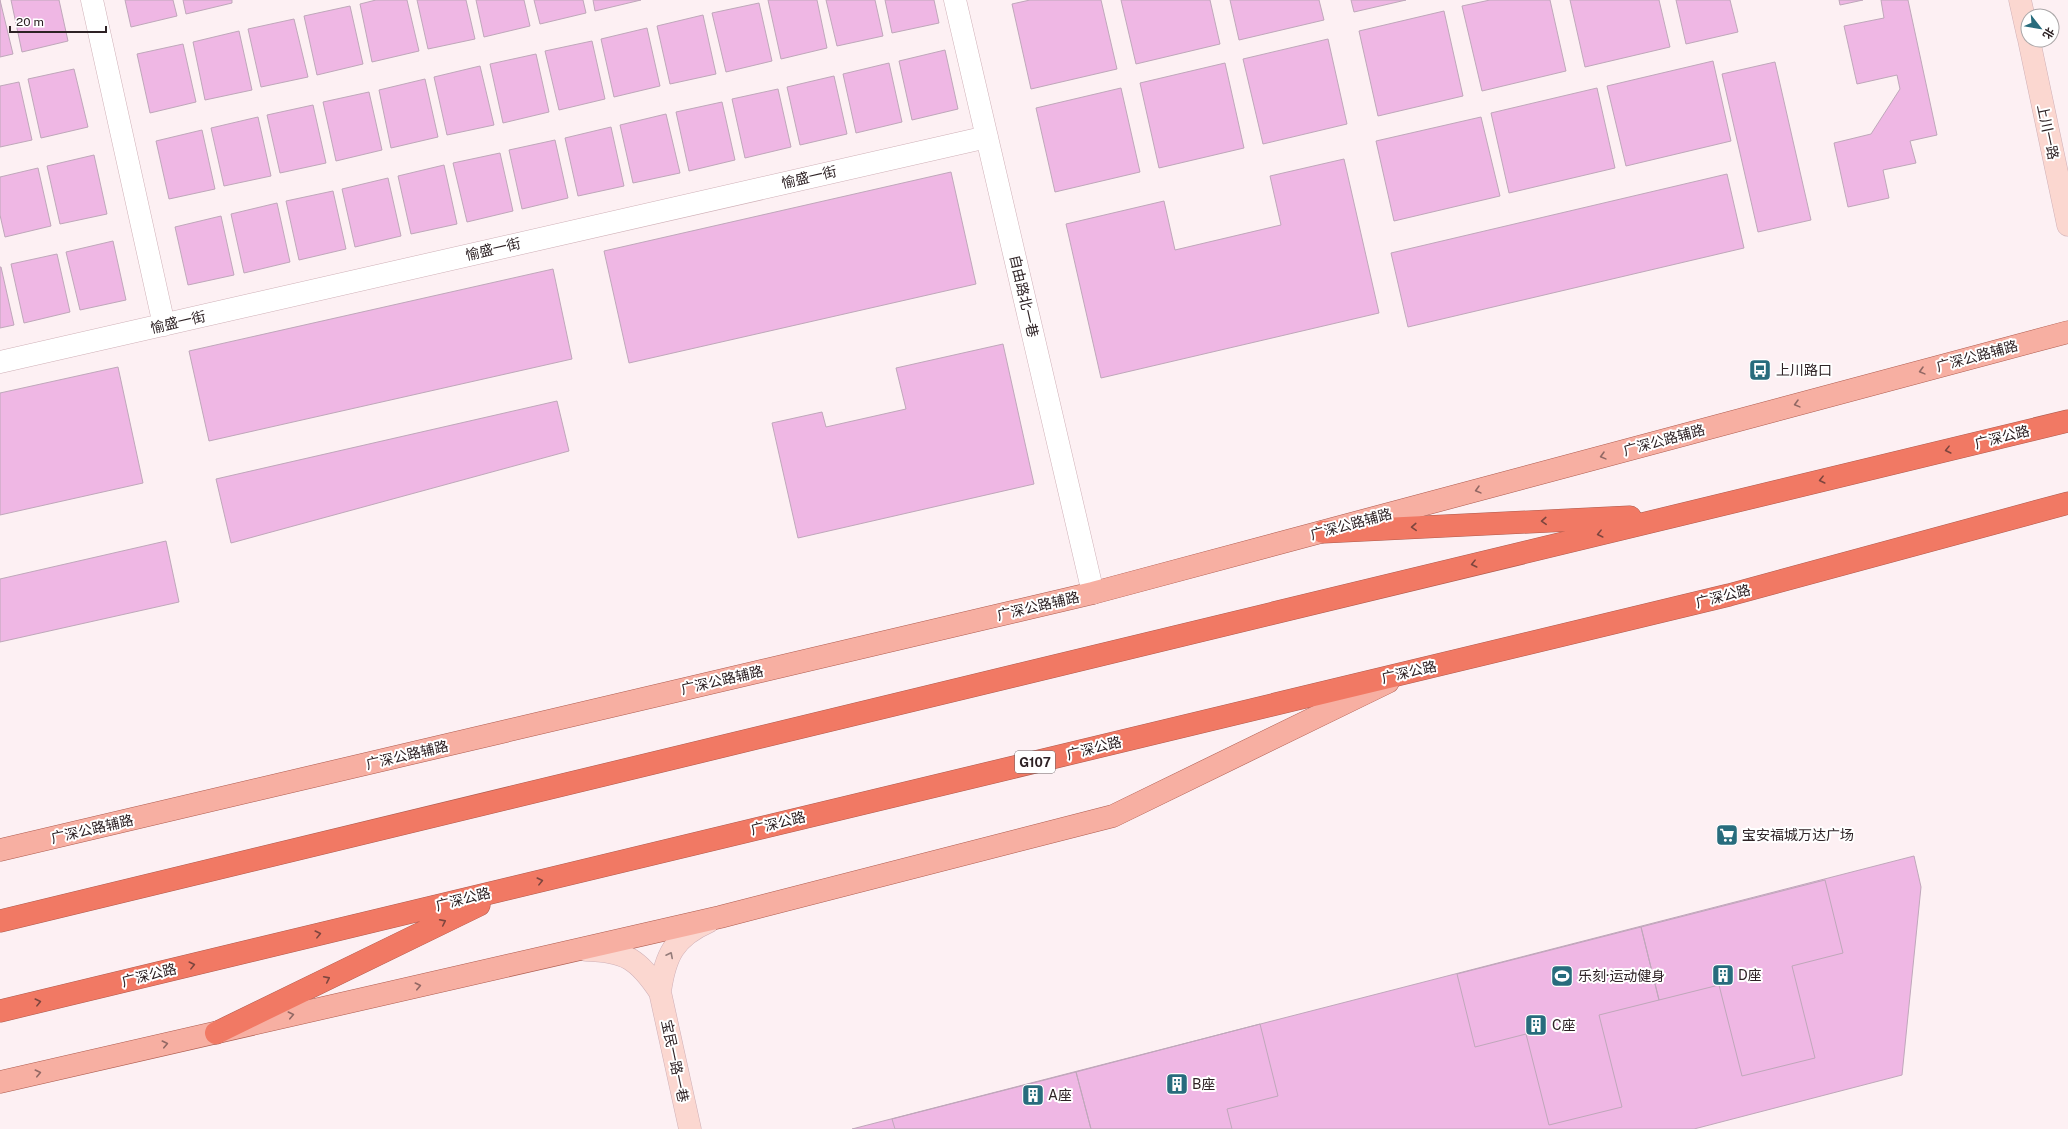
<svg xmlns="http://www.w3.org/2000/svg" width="2068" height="1129" viewBox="0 0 2068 1129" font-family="'Public Sans','Noto Sans SC',sans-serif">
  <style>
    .building { fill: #efb7e4; stroke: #bfa7ba }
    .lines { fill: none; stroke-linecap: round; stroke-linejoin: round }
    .street-casing { stroke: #cfb0b7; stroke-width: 23 }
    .secondary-casing { stroke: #cfb0b7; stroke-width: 23 }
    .primary-casing { stroke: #ad5b4e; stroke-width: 23 }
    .highway-casing { stroke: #ad5b4e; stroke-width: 23 }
    .street { stroke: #fff; stroke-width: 22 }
    .secondary { stroke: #fbd7d0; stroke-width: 22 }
    .primary { stroke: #f7afa2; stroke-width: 22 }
    .highway { stroke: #f17964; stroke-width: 22 }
    .oneway { stroke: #926864 }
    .oneway2 { stroke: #7c453e }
    .oneway3 { stroke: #947c7a }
    .labels { text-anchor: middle; stroke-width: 4; stroke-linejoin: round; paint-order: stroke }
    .shield { fill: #fff; stroke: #6d6466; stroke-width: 1 }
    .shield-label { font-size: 13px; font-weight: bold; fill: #2e2225 }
    .street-label { font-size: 14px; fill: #2e2225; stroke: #fff }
    .poi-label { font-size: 14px; fill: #2e2225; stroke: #fff; text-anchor: start }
  </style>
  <rect width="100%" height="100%" fill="#fdf0f3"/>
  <path class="building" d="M0 0 13 54 0 57Z
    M11 0H59L68 41 22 52Z
    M125 0H173L177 16 131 27Z
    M183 0H232V3L186 14Z
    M376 0H407L419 51 372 62 360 4Z
    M417 0H466L475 39 428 49Z
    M476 0H524L530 26 484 37Z
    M534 0H583L586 13 540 24Z
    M593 0H641L595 11Z
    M768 0H817L827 48 781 59Z
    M826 0H875L883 36 837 46Z
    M885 0H934L939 23 892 33Z
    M1030 0H1101L1117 69 1031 89 1012 4Z
    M1121 0H1210L1220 44 1136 64Z
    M1230 0H1319L1324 20 1239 40Z
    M1351 0H1406L1354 12Z
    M1490 0H1550L1566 71 1482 91 1462 6Z
    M1570 0H1659L1670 47 1585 67Z
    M1676 0H1730L1738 32 1686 44Z
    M1839 0H1863L1840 5Z
    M1881 0H1908L1937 135 1910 141 1916 163 1883 170 1889 198 1848 207 1834 143 1871 134 1900 89 1897 75 1857 84 1844 26 1884 18Z
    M759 3 772 61 726 72 712 13Z
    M350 6 363 64 317 75 304 16Z
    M1444 11 1463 96 1378 116 1359 31Z
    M703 15 716 74 670 84 657 26Z
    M294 19 308 77 261 87 248 29Z
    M647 28 660 86 614 97 601 39Z
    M239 31 252 90 205 100 193 42Z
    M1328 39 1347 124 1263 144 1243 59Z
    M592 41 605 99 559 110 545 51Z
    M183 44 196 102 150 113 137 54Z
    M945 50 958 109 912 120 899 61Z
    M536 54 549 112 503 123 490 64Z
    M1713 61 1731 141 1626 166 1607 86Z
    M1775 62 1811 220 1758 232 1722 74Z
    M889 63 902 122 856 133 843 74Z
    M1225 63 1244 148 1159 168 1140 83Z
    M480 66 494 125 447 135 434 77Z
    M74 69 88 127 41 138 28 79Z
    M834 76 847 134 800 145 787 87Z
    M425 79 438 137 391 148 379 90Z
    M19 82 32 140 0 147V86Z
    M1121 88 1140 172 1055 192 1036 108Z
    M1597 88 1615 168 1509 193 1491 113Z
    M778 89 791 147 745 158 732 99Z
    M369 92 382 150 336 161 323 102Z
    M722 102 735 160 689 171 676 112Z
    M313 105 326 163 280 173 267 115Z
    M666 114 680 173 633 183 620 125Z
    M258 117 271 176 224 186 211 128Z
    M1481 117 1500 196 1394 221 1376 141Z
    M611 127 624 186 578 196 565 138Z
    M202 130 215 189 169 199 156 141Z
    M555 140 568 198 522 209 509 150Z
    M500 153 513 211 467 222 453 163Z
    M94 155 107 214 60 224 47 166Z
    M1344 159 1379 313 1101 378 1066 224 1164 201 1175 250 1281 225 1270 176Z
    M444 165 457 224 411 234 398 176Z
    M38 168 51 226 5 237 0 215V177Z
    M951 172 976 284 629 363 604 251Z
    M1727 174 1744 248 1408 327 1391 253Z
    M388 178 401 236 355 247 342 189Z
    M333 191 346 249 299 260 286 201Z
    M277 203 290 262 244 273 231 214Z
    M221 216 234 275 188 285 175 227Z
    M113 241 126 300 80 310 66 252Z
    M57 254 70 312 24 323 11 264Z
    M0 267H1L14 325 0 328Z
    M553 269 572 359 209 441 189 351Z
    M1003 344 1034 484 798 538 772 423 822 412 826 427 906 409 896 368Z
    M118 367 143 483 0 515V393Z
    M557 401 569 451 231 543 216 479Z
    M166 541 179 602 0 642V579Z
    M1914 856 1921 887 1902 1075 1694 1129H852Z
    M1825 880 1843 953 1792 966 1815 1058 1742 1076 1719 985 1659 1000 1641 927Z
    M1641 927 1659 1000 1599 1015 1622 1107 1549 1125 1526 1034 1475 1047 1457 974Z
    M1260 1024 1278 1096 1227 1109 1232 1129H1091L1076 1072Z
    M1076 1072 1091 1129H895L892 1119Z"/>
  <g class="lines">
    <g class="street-casing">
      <path id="street" d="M92 0 164 325
        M955 0 1093 593
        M0 362 987 137"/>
    </g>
    <g class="secondary-casing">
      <path id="secondary" d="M2020 0 2028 36
        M2029 40 2068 225
        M586 950C626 951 638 959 660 992
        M690 1129 660 992C665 956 674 937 708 922"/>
    </g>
    <g class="primary-casing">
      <path id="primary" d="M0 850 1093 593 2068 332
        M0 1082 720 917 1113 816 1388 682"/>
    </g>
    <g class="highway-casing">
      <path id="highway" d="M1323 532 1630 517
        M0 921 2068 421
        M0 1011 1729 595 2068 503
        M216 1033 479 905"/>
    </g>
    <use href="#street" class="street"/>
    <use href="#secondary" class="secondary"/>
    <use href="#primary" class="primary"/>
    <use href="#highway" class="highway"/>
  </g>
  <defs><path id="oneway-chevron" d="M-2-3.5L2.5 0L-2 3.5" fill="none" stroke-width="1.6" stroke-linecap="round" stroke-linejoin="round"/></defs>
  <g class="oneway">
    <use href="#oneway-chevron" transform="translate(1922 371) rotate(165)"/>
    <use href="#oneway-chevron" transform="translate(1797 404) rotate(165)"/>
    <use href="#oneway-chevron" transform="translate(1603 456) rotate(165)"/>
    <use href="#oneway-chevron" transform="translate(1478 490) rotate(165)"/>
    <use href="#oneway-chevron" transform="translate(418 986) rotate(-13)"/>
    <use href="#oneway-chevron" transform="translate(291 1015) rotate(-13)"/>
    <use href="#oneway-chevron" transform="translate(165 1044) rotate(-13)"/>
    <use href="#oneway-chevron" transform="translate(38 1073) rotate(-13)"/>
  </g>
  <g class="oneway2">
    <use href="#oneway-chevron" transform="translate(1948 450) rotate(166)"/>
    <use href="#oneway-chevron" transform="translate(1822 480) rotate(166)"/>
    <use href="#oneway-chevron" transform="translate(1544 521) rotate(177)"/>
    <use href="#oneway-chevron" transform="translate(1414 527) rotate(177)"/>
    <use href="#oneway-chevron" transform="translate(1600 534) rotate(166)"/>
    <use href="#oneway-chevron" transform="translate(1474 564) rotate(166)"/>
    <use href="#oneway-chevron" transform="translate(540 881) rotate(-14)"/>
    <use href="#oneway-chevron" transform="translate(443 922) rotate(-26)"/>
    <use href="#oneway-chevron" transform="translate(318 934) rotate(-14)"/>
    <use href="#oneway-chevron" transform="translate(192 965) rotate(-14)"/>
    <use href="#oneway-chevron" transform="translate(327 979) rotate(-26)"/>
    <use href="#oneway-chevron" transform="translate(38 1002) rotate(-14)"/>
  </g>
  <use class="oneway3" href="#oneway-chevron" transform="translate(670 955) rotate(-63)"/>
  <defs>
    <g id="bus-square" transform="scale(1.15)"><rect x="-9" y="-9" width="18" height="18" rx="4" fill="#286c7d" stroke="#fff"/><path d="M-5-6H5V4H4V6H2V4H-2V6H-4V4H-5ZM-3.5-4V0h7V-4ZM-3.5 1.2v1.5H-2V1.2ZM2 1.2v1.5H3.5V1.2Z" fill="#fff"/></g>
    <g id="supermarket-square" transform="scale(1.15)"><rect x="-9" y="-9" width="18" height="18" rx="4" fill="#286c7d" stroke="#fff"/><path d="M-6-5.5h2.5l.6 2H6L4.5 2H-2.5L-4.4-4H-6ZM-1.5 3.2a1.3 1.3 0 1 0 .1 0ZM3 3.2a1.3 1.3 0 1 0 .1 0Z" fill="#fff"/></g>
    <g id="building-square" transform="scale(1.15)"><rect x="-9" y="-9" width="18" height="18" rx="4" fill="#286c7d" stroke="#fff"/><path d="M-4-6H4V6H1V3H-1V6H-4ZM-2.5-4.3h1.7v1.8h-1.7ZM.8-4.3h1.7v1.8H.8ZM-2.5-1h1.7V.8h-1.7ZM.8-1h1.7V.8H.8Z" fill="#fff"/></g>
    <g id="stadium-square" transform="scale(1.15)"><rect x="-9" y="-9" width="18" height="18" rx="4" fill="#286c7d" stroke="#fff"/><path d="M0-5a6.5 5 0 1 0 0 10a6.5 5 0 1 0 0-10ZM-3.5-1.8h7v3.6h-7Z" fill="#fff"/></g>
  </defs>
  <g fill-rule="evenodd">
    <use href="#bus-square" x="1760" y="370"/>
    <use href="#supermarket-square" x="1727" y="835"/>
    <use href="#building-square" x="1723" y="975"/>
    <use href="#stadium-square" x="1562" y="976"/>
    <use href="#building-square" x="1536" y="1025"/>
    <use href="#building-square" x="1177" y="1084"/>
    <use href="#building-square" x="1033" y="1095"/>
  </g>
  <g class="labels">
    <rect class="shield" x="1015" y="751" width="40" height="22" rx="3"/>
    <g class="shield-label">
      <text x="1035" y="767">G107</text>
    </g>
    <g class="street-label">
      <text transform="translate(2048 132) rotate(78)" y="5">上川一路</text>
      <text transform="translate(809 177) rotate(-13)" y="5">愉盛一街</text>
      <text transform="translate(493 249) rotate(-13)" y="5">愉盛一街</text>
      <text transform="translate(1024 296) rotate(77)" y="5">自由路北一巷</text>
      <text transform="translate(178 322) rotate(-13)" y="5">愉盛一街</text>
      <text transform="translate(1977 356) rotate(-15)" y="5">广深公路辅路</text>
      <text transform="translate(2002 437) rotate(-14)" y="5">广深公路</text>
      <text transform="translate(1664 440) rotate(-15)" y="5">广深公路辅路</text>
      <text transform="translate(1351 524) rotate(-15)" y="5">广深公路辅路</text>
      <text transform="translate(1723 596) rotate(-14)" y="5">广深公路</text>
      <text transform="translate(1038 606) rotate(-13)" y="5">广深公路辅路</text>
      <text transform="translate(1409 672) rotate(-13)" y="5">广深公路</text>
      <text transform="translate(722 680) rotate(-13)" y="5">广深公路辅路</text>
      <text transform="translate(1094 748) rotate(-14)" y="5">广深公路</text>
      <text transform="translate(407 755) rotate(-13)" y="5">广深公路辅路</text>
      <text transform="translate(778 823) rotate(-14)" y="5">广深公路</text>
      <text transform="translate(92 829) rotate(-13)" y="5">广深公路辅路</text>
      <text transform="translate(463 899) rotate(-14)" y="5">广深公路</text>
      <text transform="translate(149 975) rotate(-14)" y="5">广深公路</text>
      <text transform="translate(675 1061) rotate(78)" y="5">宝民一路一巷</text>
    </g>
    <g class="poi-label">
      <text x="1776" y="375">上川路口</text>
      <text x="1742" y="840">宝安福城万达广场</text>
      <text x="1738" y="980">D座</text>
      <text x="1578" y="981">乐刻·运动健身</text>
      <text x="1552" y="1030">C座</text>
      <text x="1192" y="1089">B座</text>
      <text x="1048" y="1100">A座</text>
    </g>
  </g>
  <g transform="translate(2040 28) rotate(121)"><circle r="19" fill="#ffffff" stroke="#aba7a8"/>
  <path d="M0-3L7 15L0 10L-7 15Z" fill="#286c7d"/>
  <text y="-6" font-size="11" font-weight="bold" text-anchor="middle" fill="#2e2225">北</text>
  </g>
  <path d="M10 26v6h96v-6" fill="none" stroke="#2e2225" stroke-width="2"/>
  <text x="16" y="26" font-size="12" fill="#2e2225" stroke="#ffffff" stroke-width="3" paint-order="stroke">20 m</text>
</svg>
